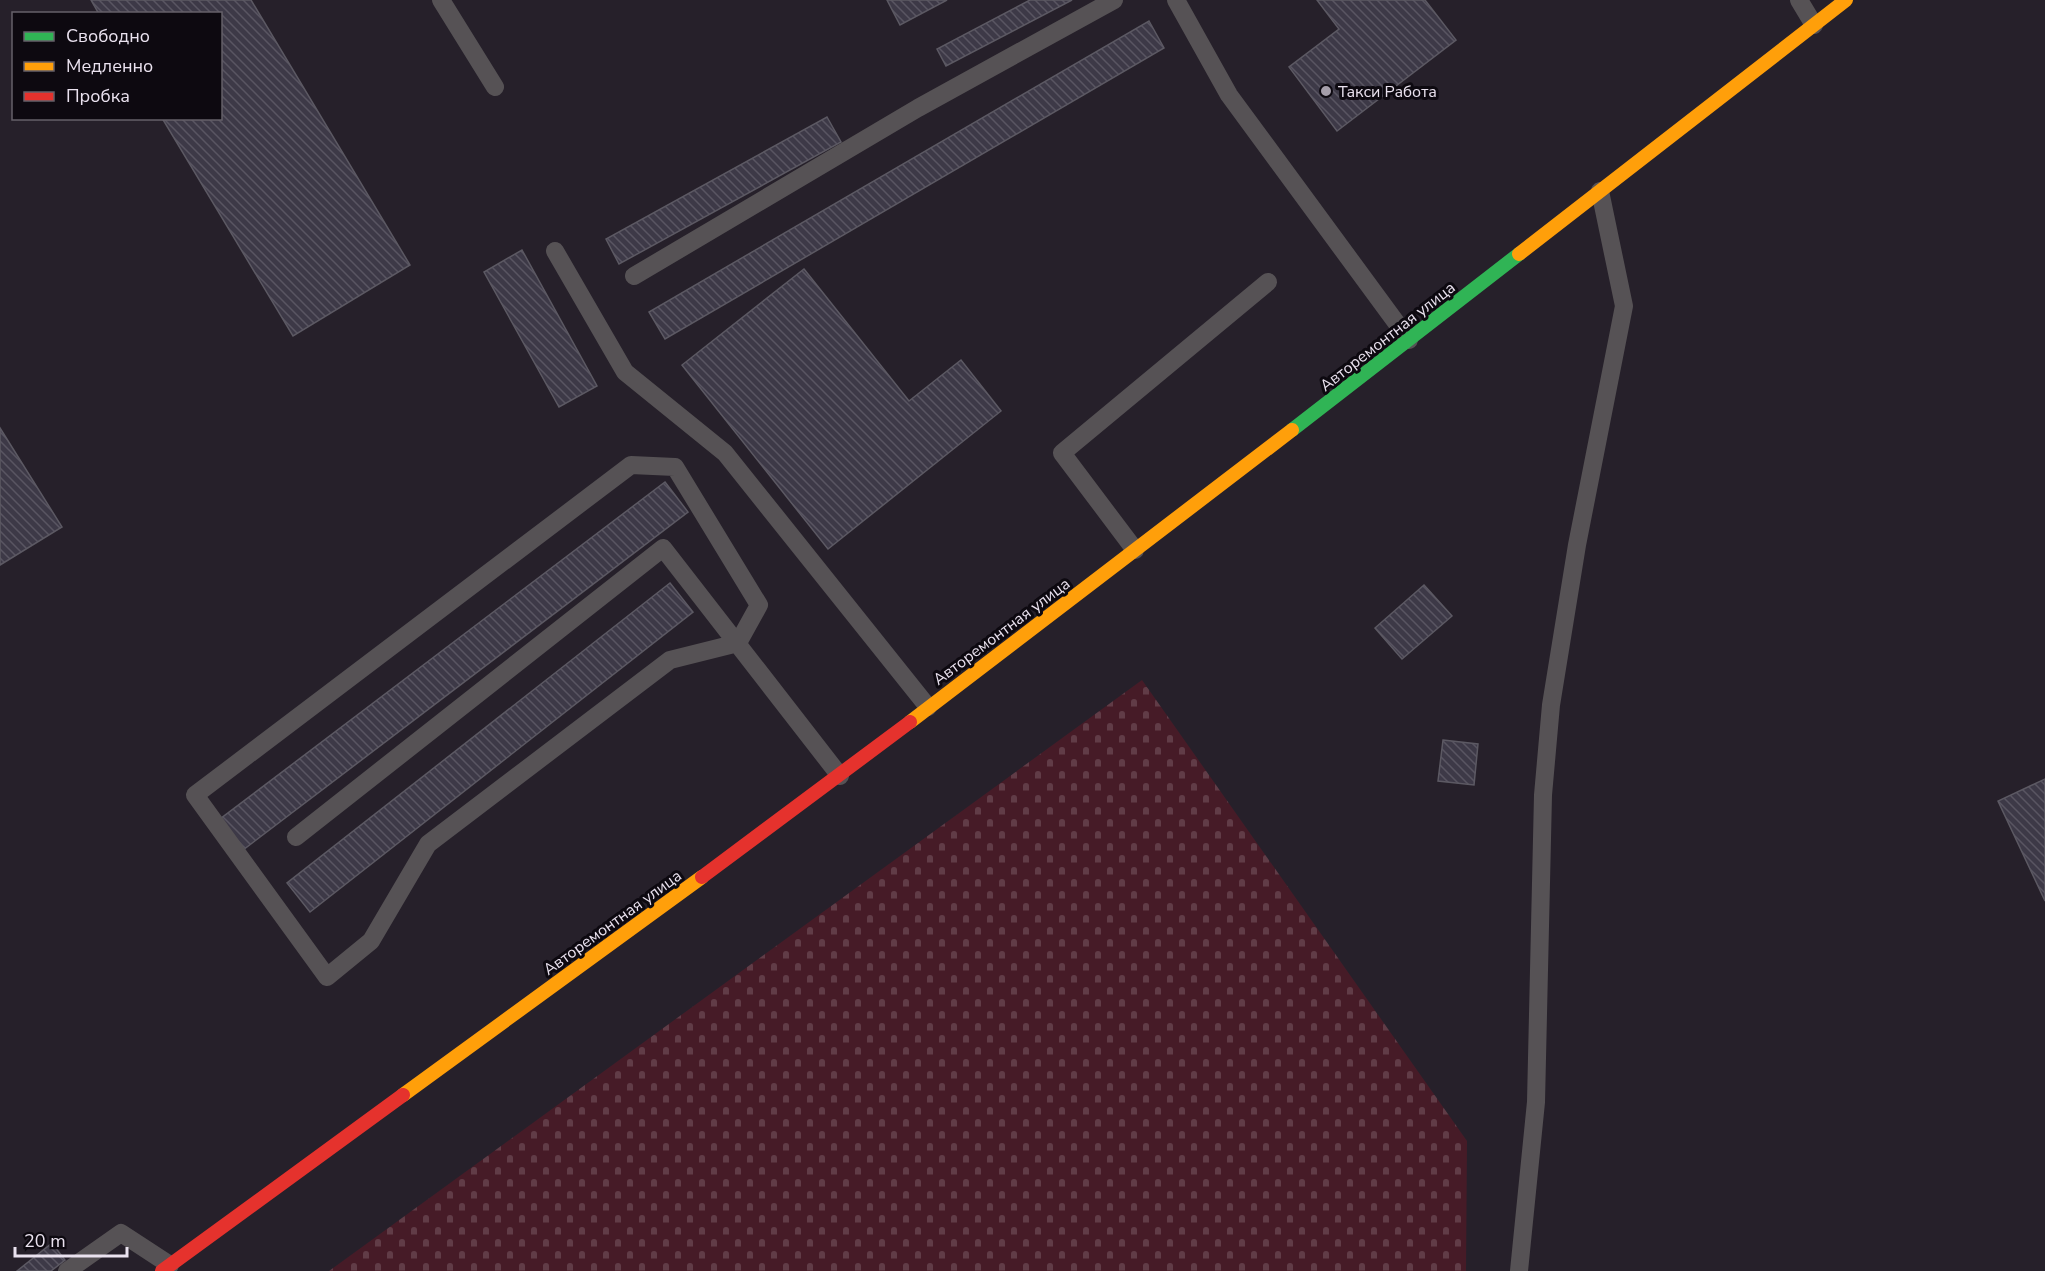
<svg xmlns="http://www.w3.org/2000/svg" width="2045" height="1271" viewBox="0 0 2045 1271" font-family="'Nunito Sans',sans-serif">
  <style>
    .cemetery { fill: url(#cemetery-stones) }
    .building { fill: url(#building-back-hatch); stroke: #5c5963; stroke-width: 1.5 }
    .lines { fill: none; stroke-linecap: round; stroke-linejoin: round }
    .lane { stroke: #565255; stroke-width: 18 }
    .fast { stroke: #30b455; stroke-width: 14 }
    .slow { stroke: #ff9f0a; stroke-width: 14 }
    .jam { stroke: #e5322d; stroke-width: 14 }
    .poi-dot { fill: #a59eaa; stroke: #0d0910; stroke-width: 2 }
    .labels { text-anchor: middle; stroke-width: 6; stroke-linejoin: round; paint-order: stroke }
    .poi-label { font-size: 16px; fill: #eae2ef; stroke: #0d0910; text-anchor: start }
    .street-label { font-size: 16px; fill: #eae2ef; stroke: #0d0910 }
  </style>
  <defs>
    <pattern id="cemetery-stones" width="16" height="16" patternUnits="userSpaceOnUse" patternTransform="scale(1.5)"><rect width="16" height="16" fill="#461b27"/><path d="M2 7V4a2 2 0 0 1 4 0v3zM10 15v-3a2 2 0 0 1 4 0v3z" fill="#613c47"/></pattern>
    <pattern id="building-back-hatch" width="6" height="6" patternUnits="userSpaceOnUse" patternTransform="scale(1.5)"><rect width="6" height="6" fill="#3d3947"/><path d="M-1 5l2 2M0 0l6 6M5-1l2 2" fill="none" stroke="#595562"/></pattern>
  </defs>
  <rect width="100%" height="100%" fill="#26202a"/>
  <path class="cemetery" d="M1142 680 1467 1141 1466 1271H329Z"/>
  <path class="building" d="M91 0H251L410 265 293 336 162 118H220V14H99Z
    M887 0H947L900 25Z
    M1030 0H1072L946 66 937 49Z
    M1317 0H1425L1456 40 1337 131 1289 67 1339 29Z
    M1149 21 1164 48 665 339 649 312Z
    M827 117 841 142 619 264 606 239Z
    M522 250 597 386 559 407 484 272Z
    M804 269 909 401 961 360 1001 411 828 549 682 365Z
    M0 428 62 527 0 565Z
    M665 482 688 512 243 850 220 819Z
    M670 583 693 612 310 912 287 883Z
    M1424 585 1452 616 1402 659 1375 628Z
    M1443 740 1478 744 1474 785 1438 781Z
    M2045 779V901L1998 801Z
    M52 1243 65 1260 51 1271H17Z"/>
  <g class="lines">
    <path class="lane" d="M441 0 495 87
      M1176 0 1229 95 1409 340
      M1799 0 1814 25
      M555 251 625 372 725 453 928 707
      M634 276 918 108 1114 0
      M631 465 675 467 759 605 738 643 670 660 428 844 371 941 327 977 195 795Z
      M1135 550 1062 453 1268 282
      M296 837 663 548 840 776
      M67 1271 121 1233 170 1265
      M1519 1271 1536 1102 1543 795 1551 705 1577 545 1624 306 1600 191"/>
    <path class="fast" d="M1292 430 1519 254"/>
    <path class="slow" d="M1519 254 1846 0
      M910 722 1292 430
      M403 1095 702 877"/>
    <path class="jam" d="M702 877 910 722
      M162 1271 403 1095"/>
  </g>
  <circle class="poi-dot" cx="1326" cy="91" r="6"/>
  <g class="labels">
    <g class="poi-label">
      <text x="1338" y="97">Такси Работа</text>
    </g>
    <g class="street-label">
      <text transform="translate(1387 336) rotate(-38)" y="6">Авторемонтная улица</text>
      <text transform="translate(1001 631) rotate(-37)" y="6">Авторемонтная улица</text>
      <text transform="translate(612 922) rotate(-36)" y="6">Авторемонтная улица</text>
    </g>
  </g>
  <rect x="12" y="12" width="210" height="108" fill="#0d0910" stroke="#656069" stroke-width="1.5"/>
  <rect x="24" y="32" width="30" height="9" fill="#30b455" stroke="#656069" stroke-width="1.5"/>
  <text x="66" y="42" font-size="18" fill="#eae2ef">Свободно</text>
  <rect x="24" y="62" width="30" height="9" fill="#ff9f0a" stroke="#656069" stroke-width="1.5"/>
  <text x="66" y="72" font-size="18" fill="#eae2ef">Медленно</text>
  <rect x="24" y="92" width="30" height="9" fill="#e5322d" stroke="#656069" stroke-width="1.5"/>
  <text x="66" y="102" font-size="18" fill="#eae2ef">Пробка</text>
  <path d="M15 1247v9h112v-9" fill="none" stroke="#eae2ef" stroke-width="3"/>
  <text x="24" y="1247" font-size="18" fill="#eae2ef" stroke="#0d0910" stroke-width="4.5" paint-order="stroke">20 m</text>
</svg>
